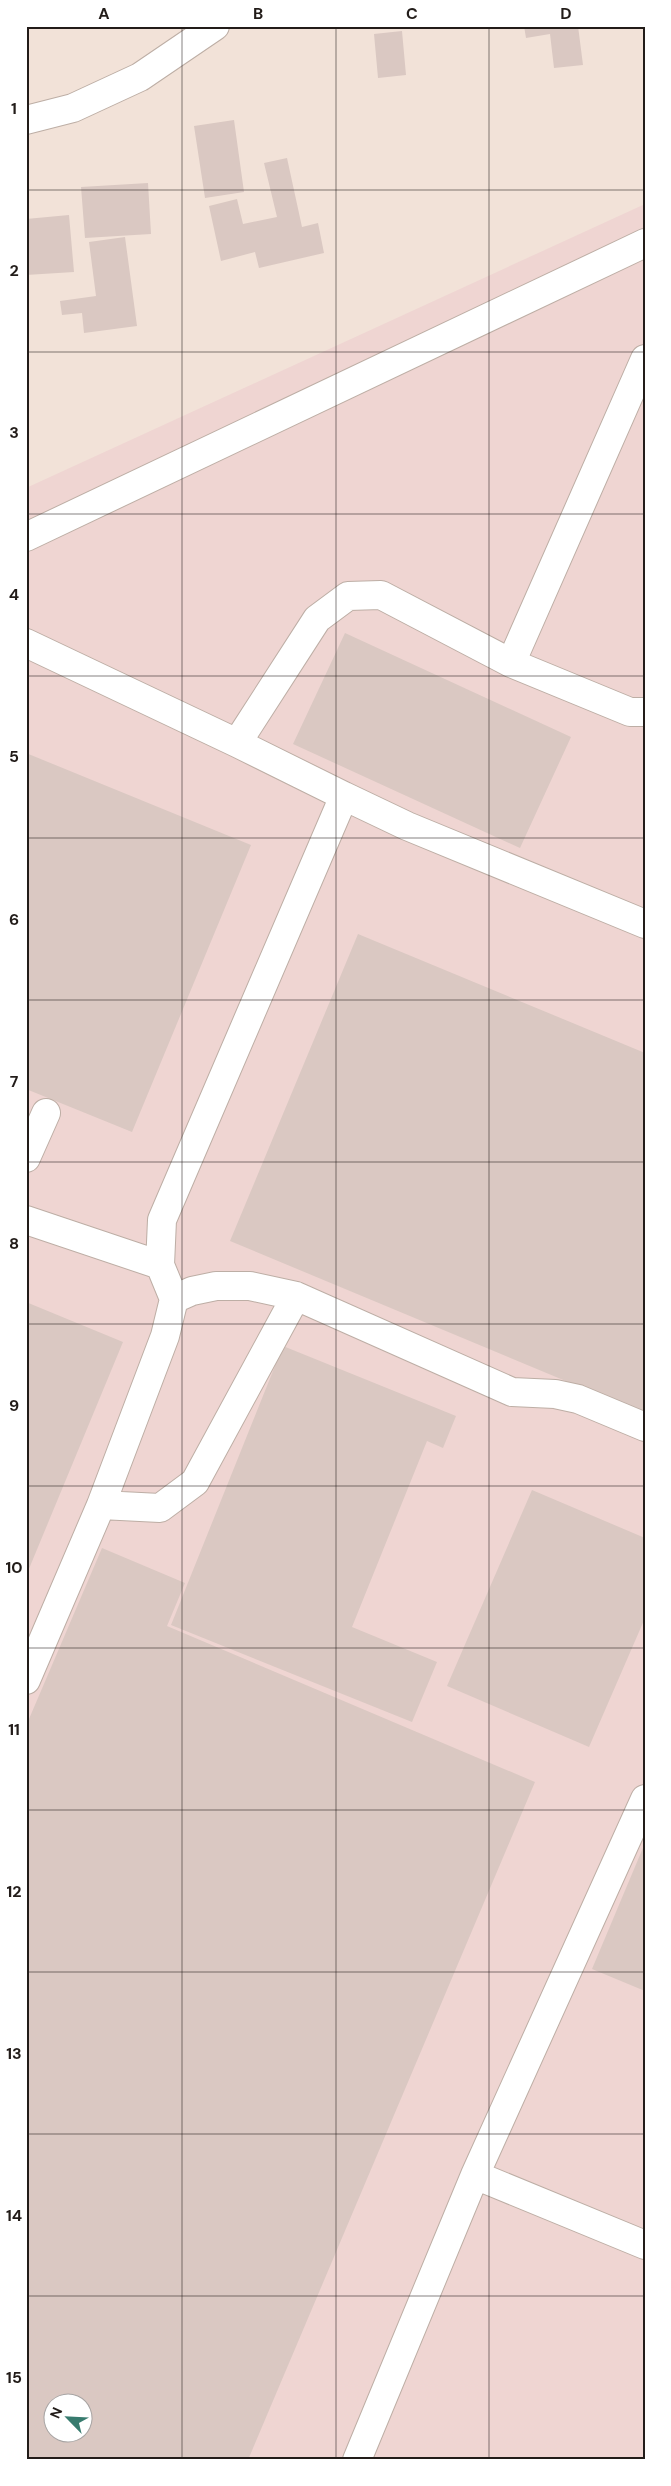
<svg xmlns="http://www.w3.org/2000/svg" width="671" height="2486" viewBox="0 0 671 2486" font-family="'DM Sans',sans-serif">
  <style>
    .industrial { fill: #efd5d2; fill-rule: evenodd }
    .building { fill: #dac8c2; fill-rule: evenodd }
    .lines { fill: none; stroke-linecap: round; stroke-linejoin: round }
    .minor-casing { stroke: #bdaea5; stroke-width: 30 }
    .minor { stroke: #fff; stroke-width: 28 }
    .grid { fill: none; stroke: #221c19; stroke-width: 1; stroke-opacity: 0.55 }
    .neatline { fill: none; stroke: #221c19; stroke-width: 2 }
    .grid-label { font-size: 16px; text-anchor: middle; font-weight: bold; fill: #221c19 }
  </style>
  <rect width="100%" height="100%" fill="#f2e2d8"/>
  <path class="industrial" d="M645 204V2460H26V488ZM52 2404H82V2434H52Z"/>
  <path class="building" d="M524 26H578L583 65 554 68 550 34 526 38Z
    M402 31 406 75 378 78 374 34Z
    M234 120 244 192 205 198 194 126Z
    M287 158 302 227 318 223 324 253 259 268 255 252 221 261 209 206 237 199 243 224 277 217 264 163Z
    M148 183 151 234 85 238 81 187Z
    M69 215 74 272 26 275V219Z
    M125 237 137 326 84 333 82 313 62 315 60 301 96 296 89 242Z
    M345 633 571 737 520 848 293 744Z
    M26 753 251 845 132 1132 26 1089Z
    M358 934 645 1053V1414L230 1241Z
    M26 1302 123 1342 26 1576Z
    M283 1346 456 1416 443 1448 427 1441 352 1627 437 1662 412 1722 171 1625Z
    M532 1490 645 1538V1618L589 1747 447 1686Z
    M102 1548 185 1583 167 1626 535 1782 248 2460H26V1726ZM52 2404H82V2434H52Z
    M645 1843V1991L592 1969Z"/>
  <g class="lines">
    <g class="minor-casing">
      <path id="minor" d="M26 120 73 108 140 77 215 26
        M26 537 645 243
        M26 643 237 743 344 796
        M511 663 645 359
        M237 743 317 619 348 596 381 595 511 663 630 712H645
        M26 1158 46 1113
        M26 1220 160 1265
        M174 1299 192 1291 216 1286H250L296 1296 512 1392 555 1394 578 1399 645 1427
        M101 1505 160 1508 195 1482 296 1296
        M26 1680 101 1505 165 1336 174 1299 160 1265 162 1220 344 796 407 826 645 924
        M475 2175 645 2245
        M357 2460 475 2175 645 1799"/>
    </g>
    <use href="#minor" class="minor"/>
  </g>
  <path class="grid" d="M182 26V2460M336 26V2460M489 26V2460M26 190H645M26 352H645M26 514H645M26 676H645M26 838H645M26 1000H645M26 1162H645M26 1324H645M26 1486H645M26 1648H645M26 1810H645M26 1972H645M26 2134H645M26 2296H645"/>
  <rect width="671" height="2486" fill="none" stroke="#ffffff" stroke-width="55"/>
  <g transform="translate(68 2418) rotate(294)"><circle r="24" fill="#ffffff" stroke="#a7a4a3"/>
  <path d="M0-4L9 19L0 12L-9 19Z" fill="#377b6e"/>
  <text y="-8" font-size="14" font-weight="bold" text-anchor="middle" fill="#221c19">N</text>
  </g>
  <rect x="28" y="28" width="616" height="2430" class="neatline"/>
  <g class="grid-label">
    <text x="104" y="19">A</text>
    <text x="258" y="19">B</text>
    <text x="412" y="19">C</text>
    <text x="566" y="19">D</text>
    <text x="14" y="114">1</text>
    <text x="14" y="276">2</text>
    <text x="14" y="438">3</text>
    <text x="14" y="600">4</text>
    <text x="14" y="762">5</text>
    <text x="14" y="925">6</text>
    <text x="14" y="1087">7</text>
    <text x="14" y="1249">8</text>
    <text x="14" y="1411">9</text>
    <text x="14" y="1573">10</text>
    <text x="14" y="1735">11</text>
    <text x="14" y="1897">12</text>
    <text x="14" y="2059">13</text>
    <text x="14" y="2221">14</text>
    <text x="14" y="2383">15</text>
  </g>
</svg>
